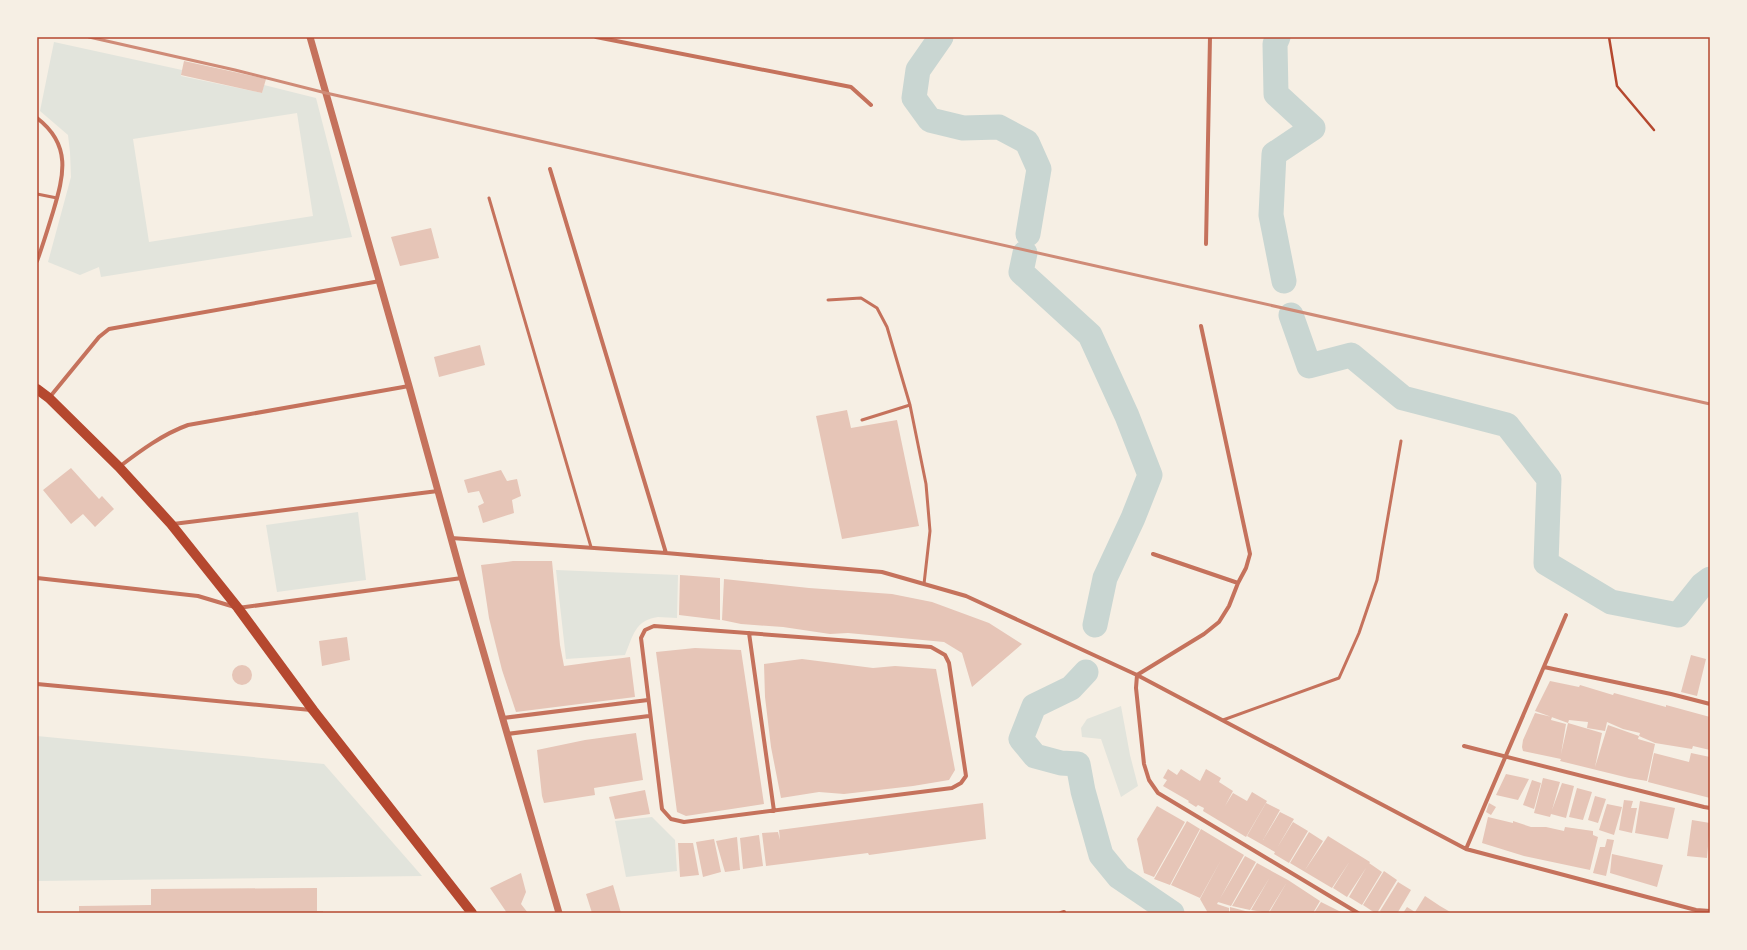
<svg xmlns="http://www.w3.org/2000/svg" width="1747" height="950" viewBox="0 0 1747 950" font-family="Overpass,sans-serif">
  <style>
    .green { fill: #e2e4dc; fill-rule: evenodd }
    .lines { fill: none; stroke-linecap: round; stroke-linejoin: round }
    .river { stroke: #c9d6d2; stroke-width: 25 }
    .building { fill: #e6c5b7 }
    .path { stroke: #b5482f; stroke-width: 2.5 }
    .service { stroke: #c5725c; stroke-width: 3 }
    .minor { stroke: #c5725c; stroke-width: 4 }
    .tertiary { stroke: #c5725c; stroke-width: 7 }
    .primary { stroke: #b5482f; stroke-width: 10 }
    .rail { stroke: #cf8b77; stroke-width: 3 }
    .neatline { fill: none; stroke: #b5482f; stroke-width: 1.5 }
  </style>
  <rect width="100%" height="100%" fill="#f6efe4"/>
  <path class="green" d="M54 42 182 70 181 76 262 93 264 85 316 98 352 237 101 277 99 267 80 275 48 262 71 177 70 152 68 135 40 111ZM297 113 313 216 149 242 133 139Z
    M358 512 366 580 277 592 266 525Z
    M556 570 678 575 677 618C671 618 664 617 658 617 635 620 633 636 625 655L566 659Z
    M1121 706 1130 755 1138 786 1121 797 1101 739 1082 737 1081 728 1087 719Z
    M37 736 324 764 422 876 37 881Z
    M652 817 675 840 677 871 626 877 615 821Z"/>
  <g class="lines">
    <path class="river" d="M941 37 918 70 914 98 930 120 963 128 999 127 1027 142 1039 169 1028 234
      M1278 37 1275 44 1276 94 1313 128 1274 154 1271 215 1284 281
      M1025 253 1021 272 1090 335 1127 416 1150 475 1133 518 1105 578 1095 625
      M1291 315 1309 366 1351 355 1403 398 1507 425 1549 479 1546 563 1611 602 1678 615 1702 585 1710 579
      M1086 672 1071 688 1034 706 1021 739 1035 756 1061 763 1078 764 1083 791 1101 855 1119 877 1172 913"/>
  </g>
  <path class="building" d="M184 61 266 79 262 93 181 75Z
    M431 228 439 258 400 266 391 237Z
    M480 345 485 365 439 377 434 357Z
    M847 410 851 428 897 420 919 526 842 539 816 416Z
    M71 468 99 499 102 496 114 509 95 527 83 514 71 524 43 490Z
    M501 470 507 481 517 479 521 496 512 500 514 513 483 523 478 506 484 503 479 491 468 493 464 480Z
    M513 561H552L560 645 564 666 630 657 635 697 516 712 502 670 489 618 481 565Z
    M680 575 720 578V620L679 615Z
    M724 579 809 588 892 594 932 602 989 623 1022 644 972 687 962 653 944 642 848 633 830 634 783 627 741 624 722 620Z
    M347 637 350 660 322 666 319 641Z
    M695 648 741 650 764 804 686 816 677 812 656 652Z
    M1691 655 1706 659 1697 696 1681 692Z
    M802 659 873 668 895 666 936 669 955 770 949 780 913 786 844 794 819 792 781 798 771 747 765 697 764 664Z
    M232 675a10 10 0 1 1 20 0a10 10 0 1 1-20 0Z
    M1550 681 1579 687 1580 685 1613 695 1614 693 1666 707V705L1710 717V750L1693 746 1692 749 1655 743 1639 736 1640 733 1623 729 1607 722 1605 731 1587 728 1588 722 1569 720 1568 723 1535 711Z
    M1535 713 1552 717 1551 720 1566 724 1561 754 1568 723 1602 733 1595 767 1608 725 1639 736 1638 739 1655 744 1647 781 1629 778 1560 761 1561 759 1523 751 1522 747 1523 740Z
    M636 733 643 780 594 788 595 795 544 803 542 796 537 750 585 740Z
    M1654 753 1689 762 1691 753 1710 757V798L1648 782Z
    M1168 769 1177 775 1181 769 1200 781 1206 769 1221 778 1219 782 1233 791 1225 806 1233 793 1247 801 1252 792 1267 801 1246 837 1203 811 1204 808 1198 805 1196 807 1188 802 1189 801 1163 786 1167 780 1163 778Z
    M1506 774 1529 779 1518 800 1496 795Z
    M1543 778 1560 782 1552 810 1562 783 1574 786 1566 818 1551 814 1550 817 1534 813Z
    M1532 780 1541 783 1534 809 1523 805Z
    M1577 788 1592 792 1583 820 1569 817Z
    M645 790 650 814 615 819 609 797Z
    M1595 796 1606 799 1598 823 1588 820Z
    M1624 800 1633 801 1631 808H1637L1632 833 1619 830Z
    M1640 801 1675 808 1668 839 1635 833Z
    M983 803 986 839 869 855 868 853 766 866 762 833 778 832 780 840 779 830Z
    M1266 803 1280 810 1263 840 1280 812 1294 819 1277 848 1293 822 1308 831 1289 863 1274 854 1275 852 1247 836Z
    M1489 803 1496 807 1491 815 1486 812Z
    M1607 804 1622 807 1614 835 1599 830Z
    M1157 806 1185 822 1154 877 1144 873 1137 839Z
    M1488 817 1513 823V821L1531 827H1546L1564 831 1565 827 1593 831V835L1598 837 1590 870 1524 856 1482 843Z
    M1692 820 1710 823 1707 858 1687 856Z
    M1187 821 1200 829 1170 885 1154 879Z
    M1201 829 1244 855 1217 904 1229 908V913H1208L1200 899 1221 860 1200 898 1171 885Z
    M1309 832 1323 841 1305 870 1328 836 1370 862 1347 897 1333 888 1350 861 1332 888 1290 863Z
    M759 835 763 866 743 869 740 838Z
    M737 837 740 870 725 872 716 841Z
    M714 839 721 872 703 877 696 842Z
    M1607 839 1614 840 1606 876 1593 873 1600 847H1605Z
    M678 843H693L699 875 680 877Z
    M1612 854 1663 865 1657 887 1610 873Z
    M1245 856 1256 862 1231 906 1218 902Z
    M1257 863 1288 880 1320 901 1313 913H1269L1287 882 1268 913 1251 910 1270 877 1250 910 1232 906Z
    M1369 863 1382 872 1362 905 1349 897Z
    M1384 871 1397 880 1377 913H1375L1363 905Z
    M521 873 526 892 521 904 528 913H507L490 888Z
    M1398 882 1411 890 1398 912 1400 913H1382L1380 911Z
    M613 885 621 913H592L586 894Z
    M317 888V911H323V913H79V906L151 905V889Z
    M1425 896 1440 906 1452 913H1403L1407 907 1415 912Z
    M1321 902 1343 913H1314Z
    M1230 907 1249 912V913H1230Z"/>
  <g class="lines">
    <path class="path" d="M1609 37 1617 86 1654 130"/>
    <path class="service" d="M37 194 57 198
      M489 198 591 547
      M828 300 861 298 877 308 887 327 910 405 926 484 930 531 924 584
      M862 420 910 405
      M1223 720 1339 678 1359 633 1377 580 1401 441"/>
    <path class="minor" d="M596 37 851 87 871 105
      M37 118C72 145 64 175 53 212 48 228 43 245 37 261
      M550 169 666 553
      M1206 244 1210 37
      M1201 326 1250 554 1246 568 1238 583 1229 606 1219 622 1204 634 1137 675 1136 688 1144 764 1149 780 1158 793 1358 913
      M49 398 99 337 109 329 380 281
      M119 467C140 451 163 434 188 425L409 386
      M173 524 438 491
      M451 538 666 553 882 572 966 596 1137 675 1466 849 1696 910 1710 911
      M1153 554 1238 583
      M37 578 198 596 238 608 462 578
      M654 626 931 647 945 655 949 663 966 776 961 783 952 788 684 822 671 819 662 809 641 638 645 630Z
      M749 633 774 811
      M1544 667 1671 694 1710 704
      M37 684 311 710
      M503 718 648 700
      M507 734 649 716
      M1464 746 1704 807 1710 808
      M1466 849 1566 615
      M1061 913 1064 912"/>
    <path class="tertiary" d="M310 37 409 386 462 578 559 913"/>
    <path class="primary" d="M37 389 49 398 119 467 171 524 238 608 313 710 472 913"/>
    <path class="rail" d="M89 37 235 70 326 93 1710 404"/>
  </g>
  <rect width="1747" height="950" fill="none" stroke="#f6efe4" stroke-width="76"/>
  <rect x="38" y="38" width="1671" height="874" class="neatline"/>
</svg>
